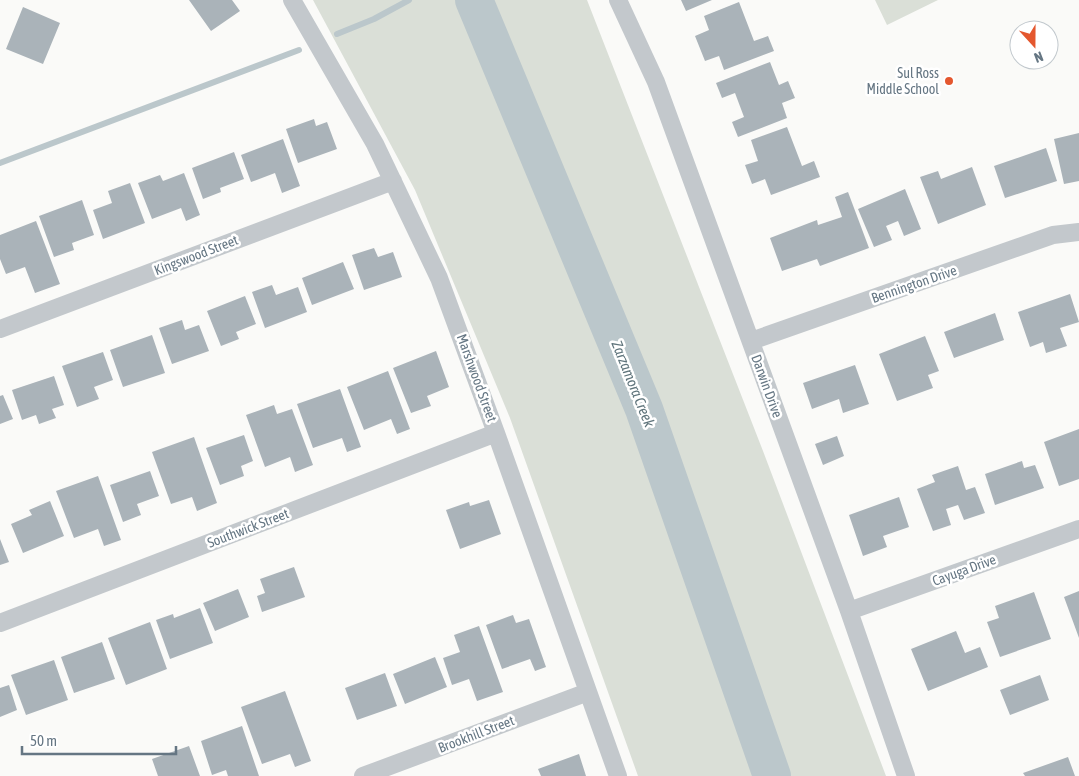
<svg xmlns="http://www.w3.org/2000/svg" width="1079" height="776" viewBox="0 0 1079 776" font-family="'Asap Condensed',sans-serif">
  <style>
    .green { fill: #dadfd7 }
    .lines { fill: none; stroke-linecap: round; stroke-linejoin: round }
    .stream { stroke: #bbc7cb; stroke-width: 6 }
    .river { stroke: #bbc7cb; stroke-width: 38 }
    .building { fill: #aab3b9 }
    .minor { stroke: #c3c8cc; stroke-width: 18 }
    .poi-dot { fill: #e4572e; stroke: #fff; stroke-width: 2 }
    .labels { text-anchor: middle; stroke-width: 5; stroke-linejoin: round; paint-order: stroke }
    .poi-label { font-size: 14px; fill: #657683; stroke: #fff; text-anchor: end }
    .street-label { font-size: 14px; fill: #657683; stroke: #fff }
    .water-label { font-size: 15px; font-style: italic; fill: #60757c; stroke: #fff }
  </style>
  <rect width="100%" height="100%" fill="#fafaf8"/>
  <path class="green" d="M313 0H587L763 451 886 776H638L510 418 415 190Z
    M875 0H938L887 25Z"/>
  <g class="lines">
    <path class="stream" d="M337 34 374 19 409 0
      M0 163 299 50"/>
    <path class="river" d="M474 0 644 409 772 776"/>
  </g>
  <path class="building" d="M189 0H232L240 11 211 31Z
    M681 0H712L686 11Z
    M739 2 754 41 768 36 774 51 724 70 719 56 705 61 695 36 709 30 704 16Z
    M23 7 60 23 43 64 6 49Z
    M770 62 779 85 788 81 795 98 782 103 787 118 738 137 732 122 744 117 735 93 722 98 716 83Z
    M314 119 316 126 327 122 337 149 298 163 286 129Z
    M787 127 802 166 814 161 820 177 771 195 765 179 752 184 745 165 758 161 751 140Z
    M1079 133V181L1064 184 1054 139Z
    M283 139 300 186 282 193 275 173 251 182 241 155Z
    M1046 148 1057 181 1005 198 994 166Z
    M234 152 244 179 220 188 221 192 203 199 192 168Z
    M972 167 986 205 938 224 920 177 938 171 941 179Z
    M184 173 200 215 186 221 181 208 152 219 138 183 160 175 163 181Z
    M130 183 145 223 103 239 93 210 112 203 108 191Z
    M905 189 921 229 904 236 898 221 886 226 892 240 874 247 858 209Z
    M848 192 869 248 820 266 817 259 782 271 770 238 817 220 818 225 842 217 835 197Z
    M82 200 94 235 72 243 74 250 54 257 39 216Z
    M36 221 60 284 35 293 25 267 6 274 0 259V235Z
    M374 248 378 257 393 252 402 277 364 290 352 255Z
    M343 262 354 289 312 305 302 278Z
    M272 285 276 295 298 287 307 312 265 328 252 292Z
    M1070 294 1079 322 1060 328 1067 346 1046 353 1043 342 1030 347 1018 312Z
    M245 296 256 324 236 332 239 339 221 346 207 311Z
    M995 313 1004 340 954 358 944 332Z
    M182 320 185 330 199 325 209 351 172 364 159 328Z
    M152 335 165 373 123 387 110 350Z
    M925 336 939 371 928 375 933 388 897 401 879 354Z
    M436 351 449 387 427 396 431 406 411 413 393 368Z
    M103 352 113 380 94 387 99 399 77 407 62 366Z
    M855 365 869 404 843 413 839 399 812 409 803 383Z
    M388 371 410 429 397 434 391 419 364 430 347 387Z
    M54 376 64 405 52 409 56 418 39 424 36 415 22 420 12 390Z
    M340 389 361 447 347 452 342 438 313 448 297 404Z
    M3 395 13 419 0 424V396Z
    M274 405 277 414 292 409 313 465 295 472 290 457 265 467 246 415Z
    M1079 429V479L1059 486 1044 442Z
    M244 435 253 461 241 466 244 476 220 485 206 448Z
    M837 436 844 456 823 465 815 444Z
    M194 437 217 503 197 511 192 497 171 504 152 452Z
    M1022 461 1024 468 1035 465 1044 488 995 505 985 474Z
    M958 466 966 490 975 487 985 513 964 520 958 505 946 509 951 525 933 531 917 489 935 482 932 475Z
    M150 471 159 496 137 504 141 515 123 522 110 485Z
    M98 476 121 540 104 546 98 529 74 538 56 491Z
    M899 497 909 527 883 536 887 547 863 556 849 515Z
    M489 500 501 534 460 549 446 510 469 502 470 506Z
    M50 501 64 536 23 553 11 524 32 515 29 510Z
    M0 539 9 562 0 565Z
    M294 567 305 597 262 612 257 596 265 593 260 579Z
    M238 589 249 617 215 631 203 603Z
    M1079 591V638L1064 597Z
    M1034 592 1051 639 1000 657 987 622 999 618 995 606Z
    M200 608 213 643 170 659 156 620 173 614 174 618Z
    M513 615 516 623 529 619 546 667 535 671 530 659 502 669 486 625Z
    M150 622 167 669 126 685 108 638Z
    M479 626 503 692 477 701 469 679 452 685 443 658 460 652 454 635Z
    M956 631 965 653 980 647 988 667 928 691 911 649Z
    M102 642 115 679 74 693 61 657Z
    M435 657 447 687 405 704 393 674Z
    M54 660 68 700 26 715 11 675Z
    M385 673 397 706 357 720 345 688Z
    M1040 675 1049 700 1010 715 1000 690Z
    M9 685 17 710 0 717V688Z
    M285 691 311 761 295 767 290 754 262 764 241 707Z
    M242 726 259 776H228L226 770 212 775 201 741Z
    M189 746 200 776H158L152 759Z
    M579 754 586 776H541L538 769Z
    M1068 757 1075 776H1025L1023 773Z"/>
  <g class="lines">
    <path class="minor" d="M292 0 375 144 439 278 496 433 618 776
      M618 0 656 82 849 611 906 776
      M0 329 393 181
      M751 341 1053 235 1079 232
      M849 611 1079 529
      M0 623 496 433
      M363 776 588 692"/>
  </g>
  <circle class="poi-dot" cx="949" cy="81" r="5"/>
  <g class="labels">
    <g class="poi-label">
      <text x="939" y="78">Sul Ross<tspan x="939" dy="16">Middle School</tspan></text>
    </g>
    <g class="street-label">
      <text transform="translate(196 255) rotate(-21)" y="5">Kingswood Street</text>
      <text transform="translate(914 284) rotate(-19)" y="5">Bennington Drive</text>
      <text transform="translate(477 378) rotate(70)" y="5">Marshwood Street</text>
      <text transform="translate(767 386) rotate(70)" y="5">Darwin Drive</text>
      <text transform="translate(248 528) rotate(-21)" y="5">Southwick Street</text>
      <text transform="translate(964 570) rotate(-20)" y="5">Cayuga Drive</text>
      <text transform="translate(476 734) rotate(-21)" y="5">Brookhill Street</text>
    </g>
    <g class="water-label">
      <text transform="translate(633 384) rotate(68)" y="5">Zarzamora Creek</text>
    </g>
  </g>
  <g transform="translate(1034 45) rotate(159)"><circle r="24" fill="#ffffff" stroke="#c1c8cd"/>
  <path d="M0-4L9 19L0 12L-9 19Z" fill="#e4572e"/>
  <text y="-8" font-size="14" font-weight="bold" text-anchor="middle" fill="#657683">N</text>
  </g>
  <path d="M22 746v8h154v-8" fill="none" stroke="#657683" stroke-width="2.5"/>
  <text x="30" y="746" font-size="15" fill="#657683" stroke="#ffffff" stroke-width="4" paint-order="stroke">50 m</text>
</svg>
